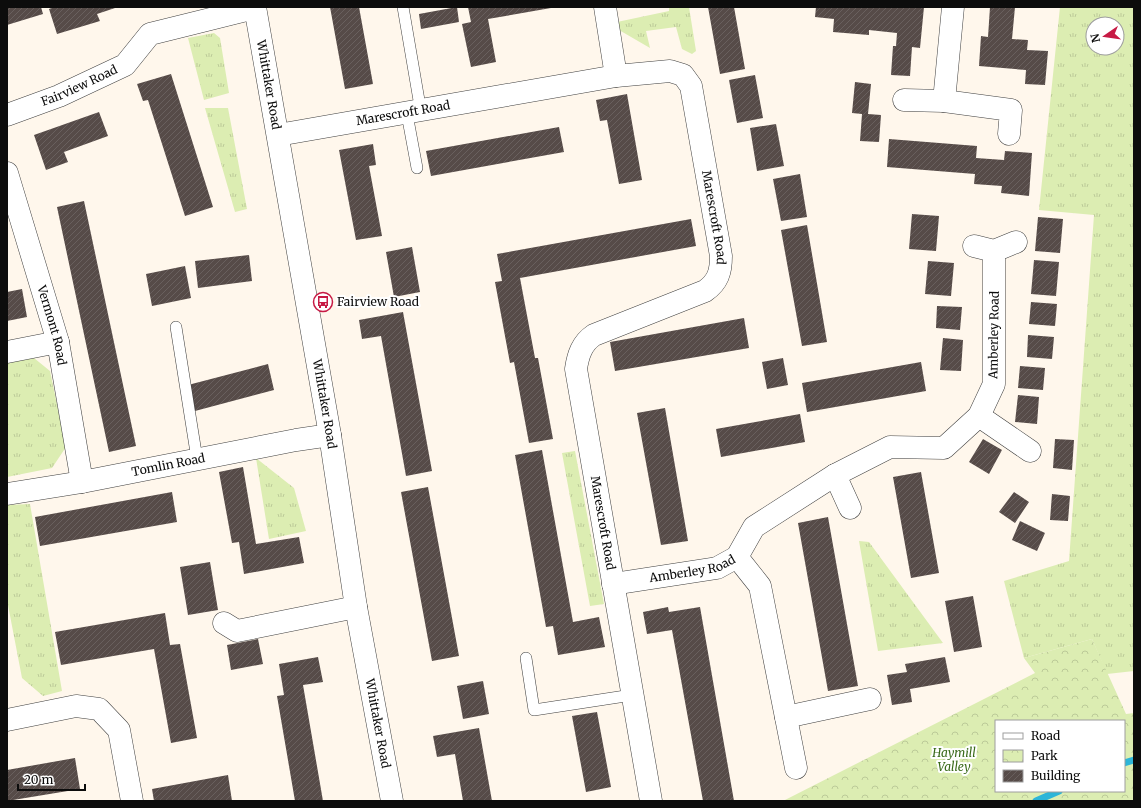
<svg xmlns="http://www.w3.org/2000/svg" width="1141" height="808" viewBox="0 0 1141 808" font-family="Merriweather,serif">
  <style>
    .grass { fill: url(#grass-tufts); fill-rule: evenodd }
    .park { fill: url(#park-crowns); fill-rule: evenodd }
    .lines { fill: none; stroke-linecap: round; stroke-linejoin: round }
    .stream { stroke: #2db5d8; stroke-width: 7 }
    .building { fill: url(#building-hatch) }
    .service-casing { stroke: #3f3f3f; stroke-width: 12 }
    .minor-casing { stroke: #3f3f3f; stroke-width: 23 }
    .service { stroke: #fff; stroke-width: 11 }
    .minor { stroke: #fff; stroke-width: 22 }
    .labels { text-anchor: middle; stroke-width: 4; stroke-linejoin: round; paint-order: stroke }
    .street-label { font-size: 12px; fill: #0c0c0c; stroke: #fff }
    .poi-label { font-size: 12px; fill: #0c0c0c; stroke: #fff; text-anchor: start }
    .park-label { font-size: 12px; font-style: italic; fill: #386918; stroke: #fff }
  </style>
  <defs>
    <pattern id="grass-tufts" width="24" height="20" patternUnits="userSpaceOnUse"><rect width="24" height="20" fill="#dcedb2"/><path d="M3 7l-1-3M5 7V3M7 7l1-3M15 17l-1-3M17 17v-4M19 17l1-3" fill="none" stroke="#bcca98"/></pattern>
    <pattern id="park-crowns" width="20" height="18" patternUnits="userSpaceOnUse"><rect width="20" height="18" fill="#dcedb2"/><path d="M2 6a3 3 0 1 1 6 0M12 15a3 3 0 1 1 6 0" fill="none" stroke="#bcca98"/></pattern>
    <pattern id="building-hatch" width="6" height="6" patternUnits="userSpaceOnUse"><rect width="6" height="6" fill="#564b48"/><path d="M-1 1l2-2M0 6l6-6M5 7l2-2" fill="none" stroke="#69605e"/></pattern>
  </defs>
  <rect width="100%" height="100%" fill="#fff7ec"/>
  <path class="grass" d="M669 7H689L696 51 692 54 682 49 676 27 646 31 650 48 619 30 617 22 669 11Z
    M1060 7H1134V671L1107 674 1092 639 1024 658 1004 581 1069 561 1094 215 1039 210ZM1093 24H1117V48H1093Z
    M214 33 220 38 229 93 204 100 188 38Z
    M205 108H228L247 209 235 212Z
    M34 358 50 371 66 447 52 468 7 477V363Z
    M575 451 604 604 590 606 562 453Z
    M256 458 294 488 306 531 269 539Z
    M30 504 62 691 43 696 22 678 7 600V507L8 505Z
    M859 541 869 542 943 643 878 651Z"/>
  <path class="park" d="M1092 639 1126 714 1134 713V801H783L1035 673 1024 658ZM996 721H1124V791H996Z"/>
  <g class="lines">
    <path class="stream" d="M1124 763 1134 760
      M1036 801 1059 791"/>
  </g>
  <path class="building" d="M7 7H41L43 14 7 25Z
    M54 7H118L97 14 100 21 57 34 49 9Z
    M330 7H359L373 84 345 89Z
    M457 7 459 22 421 29 419 14Z
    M468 7H551V8L488 19 496 62 471 67 462 24 471 22Z
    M708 7H734L745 69 720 74Z
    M816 7H924L920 48 912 47 910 76 891 75 893 46H896L897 33 869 30V35L833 32 834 19 815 17Z
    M990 7H1015L1012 39 1028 40 1027 50 1048 51 1045 85 1025 84 1026 70 979 66 981 36 988 37Z
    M171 74 213 207 185 216 148 100 143 101 137 84Z
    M755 75 763 118 737 123 729 80Z
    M855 82 871 84 868 114 881 115 879 142 860 141 862 114 852 113Z
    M627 94 642 180 619 184 607 120 600 121 596 100Z
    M99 112 108 136 64 152 68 162 46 170 34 135Z
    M776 124 784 166 757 171 750 128Z
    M559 127 564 152 431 176 426 151Z
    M889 139 977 146 976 158 1004 160 1005 151 1032 153 1029 196 1001 193 1002 186 974 184 975 174 887 167Z
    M373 144 376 165 369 166 382 236 356 240 339 150Z
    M800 174 807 217 781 221 773 179Z
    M84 201 136 446 109 452 57 207Z
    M912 214 939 216 936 251 909 249Z
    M1038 217 1063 219 1060 253 1035 251Z
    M691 219 696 246 520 278 535 358H538L553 439 529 443 514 362 510 363 495 282 502 281 497 254Z
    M807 225 827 342 802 346 781 230Z
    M412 247 420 292 394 297 386 252Z
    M249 255 252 281 198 288 195 261Z
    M1034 260 1059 262 1056 296 1031 294Z
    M928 261 954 263 951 296 925 294Z
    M185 266 191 298 152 306 146 274Z
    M22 289 27 317 7 321V292Z
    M1031 302 1057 304 1055 326 1029 324Z
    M937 306 962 307 960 330 936 328Z
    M403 312 432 471 406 476 381 336 362 339 359 320Z
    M744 318 749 348 615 371 610 342Z
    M1028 335 1054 337 1052 359 1027 357Z
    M943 338 963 340 961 371 940 370Z
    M783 358 788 385 767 389 762 362Z
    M921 362 926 391 807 412 802 383Z
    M268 364 274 390 195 411 188 385Z
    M1020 366 1045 368 1043 390 1018 388Z
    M1018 395 1039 397 1037 424 1015 422Z
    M665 408 688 541 661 545 637 413Z
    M800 414 805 442 721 457 716 429Z
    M983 439 1002 450 989 474 969 462Z
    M1055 439 1074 440 1072 470 1053 468Z
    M542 450 573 622 599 617 605 647 558 655 553 626 546 627 515 455Z
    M243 467 256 544 299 537 304 563 244 574 239 542 232 543 219 472Z
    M921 472 939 573 911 578 893 477Z
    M428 487 459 656 432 661 401 492Z
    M172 492 177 522 40 546 35 517Z
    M1014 492 1029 502 1015 523 999 512Z
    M1052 494 1070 496 1068 521 1050 520Z
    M828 517 858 686 828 691 798 523Z
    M1020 521 1045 533 1037 551 1012 540Z
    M210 562 218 610 188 615 180 567Z
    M973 596 982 647 954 652 945 601Z
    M668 607 669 612 700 607 734 801H703L672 630 647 634 643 612Z
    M165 613 170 645 180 644 197 738 171 743 154 649 61 665 55 632Z
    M258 639 263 664 231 670 227 645Z
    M318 657 323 682 303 685 323 801H295L277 696 284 695 279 664Z
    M945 657 950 682 910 689 912 702 892 705 887 675 907 672 905 664Z
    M483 681 489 714 463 719 457 686Z
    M597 712 611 787 586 792 572 716Z
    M479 728 492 801H463L455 754 437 757 433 736Z
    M75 758 80 789 7 801V770Z
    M228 775 232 801H154L152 789Z"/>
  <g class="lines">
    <g class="service-casing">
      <path id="service" d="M403 7 421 112
        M407 114 417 168
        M176 327 197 459
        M526 658 534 710 632 695"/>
    </g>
    <g class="minor-casing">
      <g id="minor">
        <path id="s1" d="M255 7 330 435 356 607 392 801"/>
        <path d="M605 7 616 76"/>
        <path d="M904 100 944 101 1011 110 1009 134"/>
        <path d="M944 101 953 7"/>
        <path id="s2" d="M7 115 59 96 125 65 150 34 255 8"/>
        <path id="s3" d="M278 135 616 76 670 71 683 75 691 86 721 256C721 272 718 282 705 291L594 335C582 343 578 355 576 369L651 801"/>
        <path id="s4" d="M7 173 58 342 82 482"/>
        <path d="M974 246 994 251 1016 242"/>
        <path d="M7 352 58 342"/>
        <path d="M979 416 1030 451"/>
        <path d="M835 475 850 508"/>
        <path id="s5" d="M7 494 82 482 296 440 330 435"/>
        <path d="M737 557 760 586 796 768"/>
        <path id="s6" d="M613 584 717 568 737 557 754 527 835 475 890 447 944 448 979 416 994 384V251"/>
        <path d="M224 623 237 631 356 607"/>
        <path d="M786 717 870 699"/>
        <path d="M7 720 76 706 99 709 119 730 132 801"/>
      </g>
    </g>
    <use href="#service" class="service"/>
    <use href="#minor" class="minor"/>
  </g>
  <defs>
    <g id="bus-ring" transform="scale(1)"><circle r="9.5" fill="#fff" stroke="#c71a44" stroke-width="1.5"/><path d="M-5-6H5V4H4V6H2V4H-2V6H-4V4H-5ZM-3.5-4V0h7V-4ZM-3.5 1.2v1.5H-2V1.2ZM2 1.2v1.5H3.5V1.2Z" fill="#c71a44"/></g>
  </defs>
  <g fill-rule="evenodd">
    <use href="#bus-ring" x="323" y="302"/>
  </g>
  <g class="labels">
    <g class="street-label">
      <text dy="4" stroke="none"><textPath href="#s2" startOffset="78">Fairview Road</textPath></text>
      <text dy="4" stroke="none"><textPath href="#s1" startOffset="79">Whittaker Road</textPath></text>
      <text dy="4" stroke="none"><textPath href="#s3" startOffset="127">Marescroft Road</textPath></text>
      <text dy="4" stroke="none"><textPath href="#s3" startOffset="558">Marescroft Road</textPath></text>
      <text dy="4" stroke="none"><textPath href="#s4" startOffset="159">Vermont Road</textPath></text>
      <text transform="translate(994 335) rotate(-89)" y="4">Amberley Road</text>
      <text dy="4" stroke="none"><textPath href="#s1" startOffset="403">Whittaker Road</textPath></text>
      <text dy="4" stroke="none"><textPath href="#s5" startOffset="164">Tomlin Road</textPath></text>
      <text dy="4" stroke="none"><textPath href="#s3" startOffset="953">Marescroft Road</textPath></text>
      <text dy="4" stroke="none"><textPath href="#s6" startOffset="81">Amberley Road</textPath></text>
      <text dy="4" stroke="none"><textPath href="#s1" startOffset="727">Whittaker Road</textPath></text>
    </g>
    <g class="poi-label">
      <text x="337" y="306">Fairview Road</text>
    </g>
    <g class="park-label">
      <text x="954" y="757">Haymill<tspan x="954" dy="14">Valley</tspan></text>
    </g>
  </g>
  <rect width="1141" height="808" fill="none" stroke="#0c0c0c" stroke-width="16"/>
  <rect x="995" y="720" width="130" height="72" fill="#ffffff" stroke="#9e9e9e"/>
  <rect x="1003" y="733" width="20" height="6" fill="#ffffff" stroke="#9e9e9e"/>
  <text x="1031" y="740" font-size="12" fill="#0c0c0c">Road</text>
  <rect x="1003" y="750" width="20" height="12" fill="url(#park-crowns)" stroke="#9e9e9e"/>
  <text x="1031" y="760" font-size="12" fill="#0c0c0c">Park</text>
  <rect x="1003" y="770" width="20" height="12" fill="url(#building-hatch)" stroke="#9e9e9e"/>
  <text x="1031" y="780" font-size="12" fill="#0c0c0c">Building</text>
  <g transform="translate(1105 36) rotate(257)"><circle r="19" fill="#ffffff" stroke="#9e9e9e"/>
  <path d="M0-3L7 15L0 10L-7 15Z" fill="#c71a44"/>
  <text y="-6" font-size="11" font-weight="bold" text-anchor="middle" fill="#0c0c0c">N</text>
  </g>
  <path d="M18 784v6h67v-6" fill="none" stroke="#0c0c0c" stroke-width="2"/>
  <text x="24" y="784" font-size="12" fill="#0c0c0c" stroke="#ffffff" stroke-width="3" paint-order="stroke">20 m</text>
</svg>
